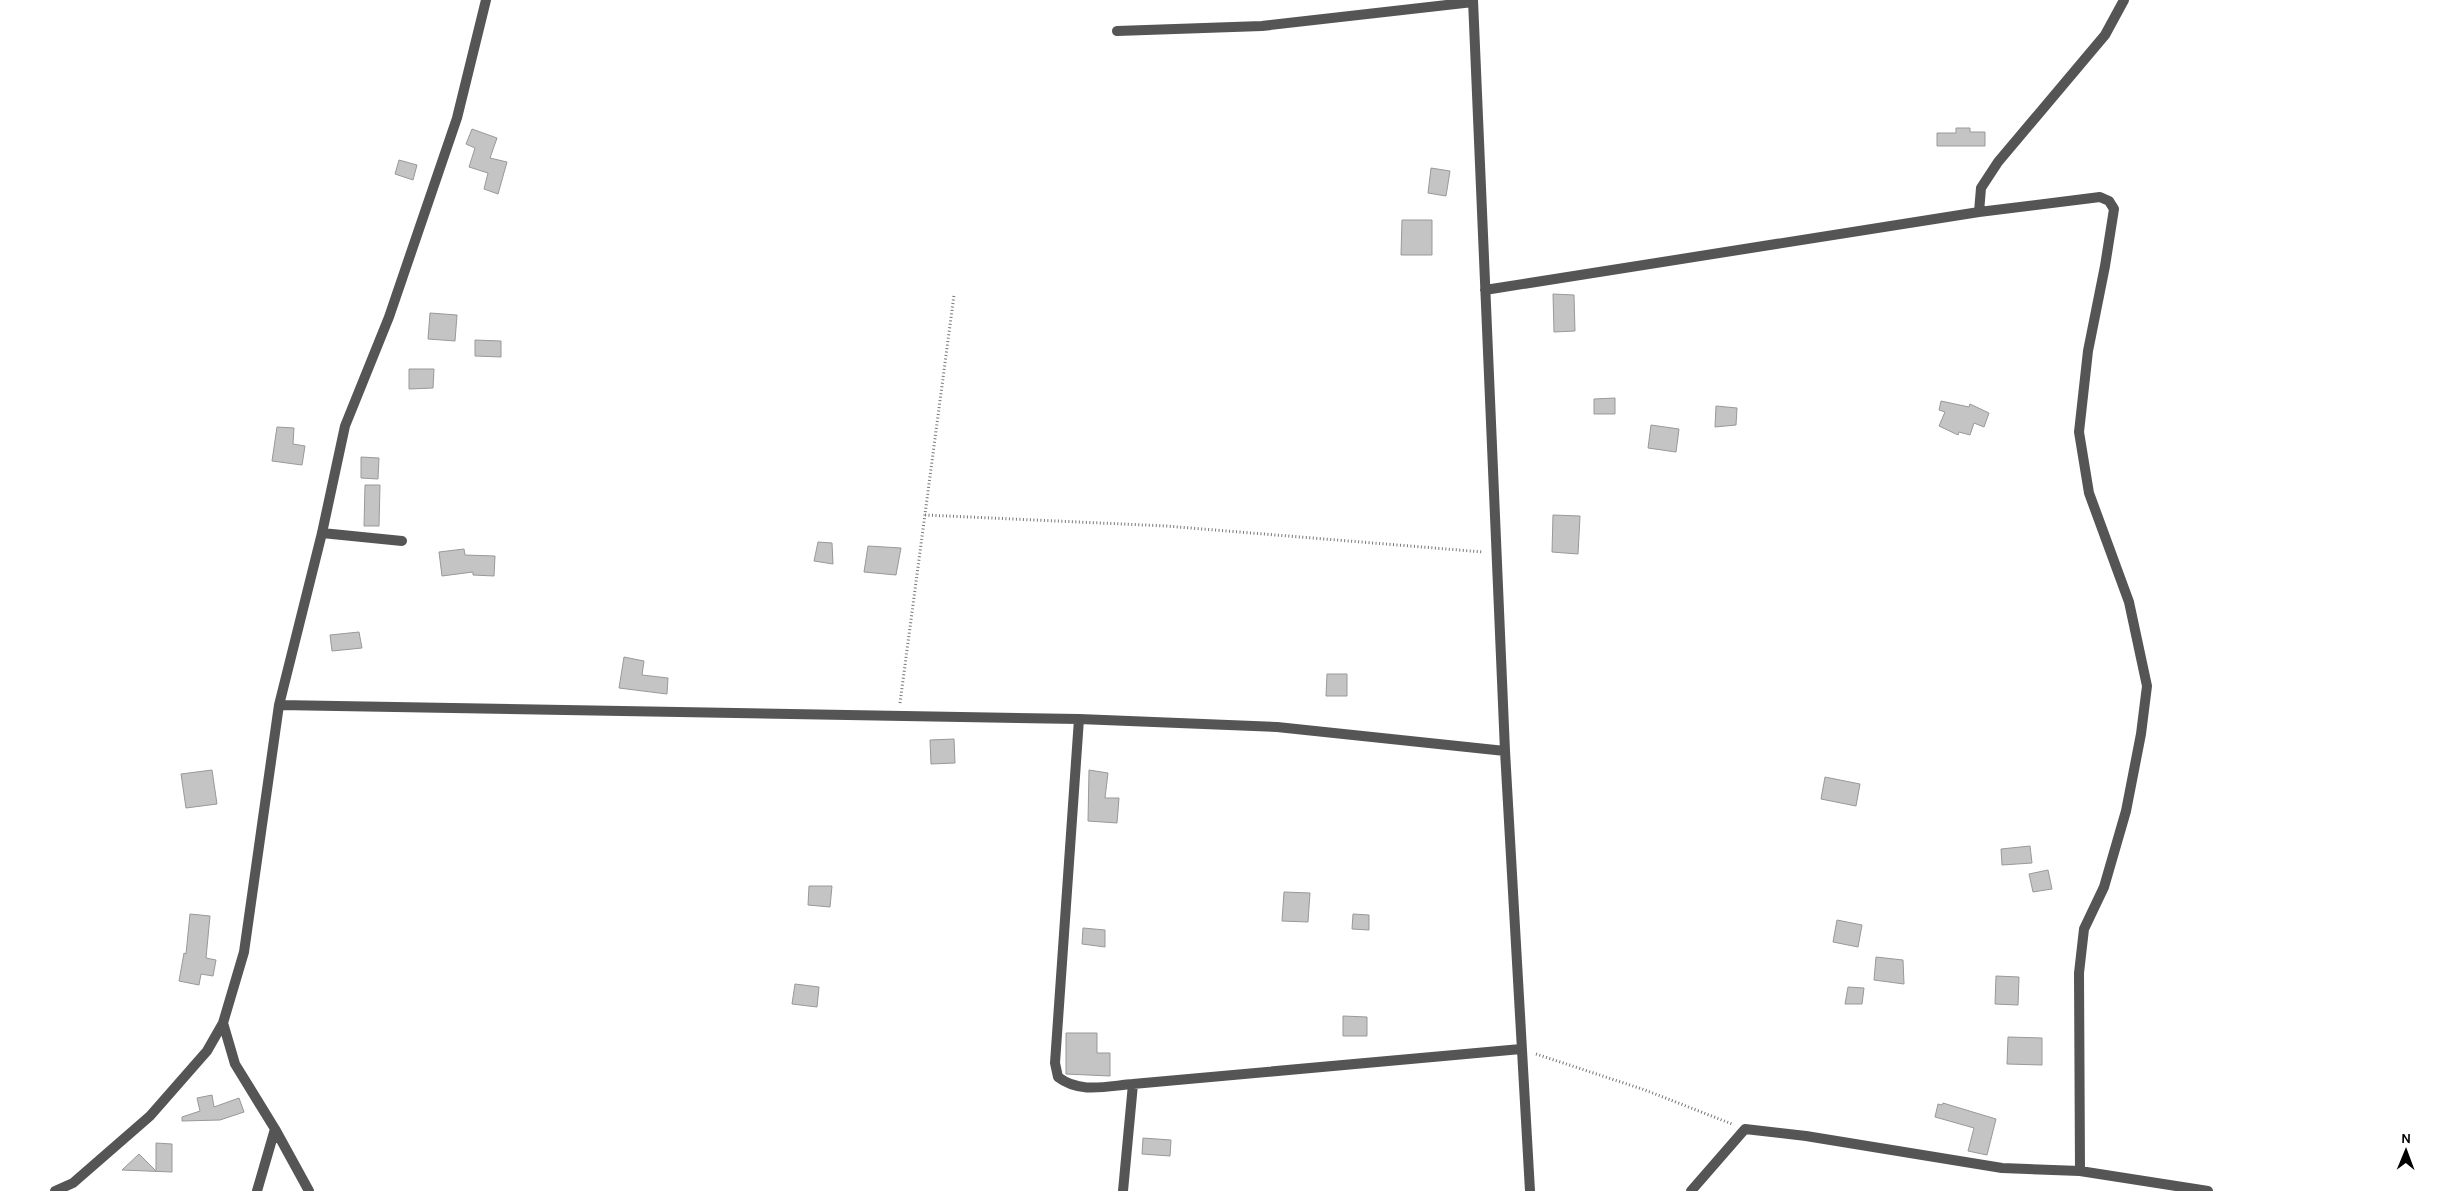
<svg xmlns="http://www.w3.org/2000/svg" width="2446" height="1191" viewBox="0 0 2446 1191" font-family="Karla,sans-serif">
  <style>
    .building { fill: #c4c4c4; stroke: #999 }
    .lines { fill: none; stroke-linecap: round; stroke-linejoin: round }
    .path { stroke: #777; stroke-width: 3; stroke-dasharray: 1 2.5; stroke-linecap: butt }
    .minor { stroke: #555; stroke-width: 10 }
  </style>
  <rect width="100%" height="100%" fill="#fff"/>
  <path class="building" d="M1956 128H1970V132H1985V146H1937V133H1956Z
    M472 129 497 138 490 158 507 162 498 194 484 189 488 173 469 167 475 148 466 144Z
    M399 160 417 165 413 180 395 174Z
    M1431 168 1450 171 1446 196 1428 193Z
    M1402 220H1432V255H1401Z
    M1553 294 1574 295 1575 331 1554 332Z
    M430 313 457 315 455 341 428 339Z
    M475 340 501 341V357L475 356Z
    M409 369H434L433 388 409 389Z
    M1615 398V414H1594V399Z
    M1941 401 1969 407 1970 404 1989 413 1984 427 1974 423 1970 435 1959 432 1958 435 1939 426 1945 412 1939 410Z
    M1716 406 1737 408 1736 425 1715 427Z
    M1651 425 1679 429 1676 452 1648 448Z
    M277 427 294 428 293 444 305 446 302 465 272 461Z
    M361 457 379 458 378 479 361 478Z
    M365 485H380L379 526H364Z
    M1553 515 1580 516 1578 554 1552 552Z
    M818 542 832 543 833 564 814 561Z
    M868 546 901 548 896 575 864 572Z
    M464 549 465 555 495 556 494 576 473 575V572L442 576 439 552Z
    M359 632 362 648 332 651 330 635Z
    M624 657 644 661 642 675 668 678 667 694 619 688Z
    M1327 674H1347V696H1326Z
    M954 739 955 763 931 764 930 740Z
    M212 770 217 804 186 808 181 774Z
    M1089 770 1108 773 1105 798H1119L1117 823 1088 821Z
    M1825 777 1860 784 1856 806 1821 799Z
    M2030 846 2032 863 2002 865 2001 849Z
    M2048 870 2052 889 2033 892 2029 874Z
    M809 886H832L830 907 808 905Z
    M1284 892 1310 893 1308 922 1282 921Z
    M190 914 210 916 206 958 216 960 213 976 201 974 199 985 179 981 184 953 186 954Z
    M1353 914 1369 915V930L1352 929Z
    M1837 920 1862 925 1858 947 1833 942Z
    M1083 928 1105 930V947L1082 944Z
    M1876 957 1903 960 1904 984 1874 980Z
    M1996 976 2019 977 2018 1005 1995 1004Z
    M795 984 819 987 817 1007 792 1004Z
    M1848 987 1864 988 1862 1004H1845Z
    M1343 1016 1367 1017V1036H1343Z
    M1066 1033H1097V1053H1110V1076L1066 1074Z
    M2008 1037 2042 1038V1065L2007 1064Z
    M212 1095 214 1107 239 1098 244 1112 220 1120 182 1121V1117L200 1111 197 1098Z
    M1943 1103 1996 1119 1987 1155 1968 1151 1974 1128 1935 1117 1938 1104 1942 1105Z
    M1143 1138 1171 1140 1170 1156 1142 1154Z
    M156 1143 172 1144V1172L122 1170 139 1154 156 1171Z"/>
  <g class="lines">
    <path class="path" d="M925 515 1166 526 1483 552
      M900 703 954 295
      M1536 1054 1645 1090 1732 1124"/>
    <path class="minor" d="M1473 0 1505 751 1530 1191
      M1117 31 1262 26 1473 2
      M1485 290 1979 212
      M322 533 402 541
      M279 705 1079 719 1055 1063 1058 1077C1080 1094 1107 1086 1133 1084
      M1079 719 1277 727 1505 751
      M223 1023 235 1064 275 1129 309 1191
      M2080 1171 2079 973 2084 929 2104 887 2126 811 2141 734 2147 686 2129 602 2089 493 2079 432 2088 351 2105 266 2114 209 2109 201 2100 197 1979 212 1981 188 1998 162 2105 35 2124 0
      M55 1191 73 1183 150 1116 207 1051 223 1023 244 952 279 705 322 533 345 426 389 317 457 118 486 0
      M257 1191 275 1129
      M1123 1191 1133 1084 1521 1049
      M1691 1191 1745 1129 1806 1136 2002 1168 2080 1171 2208 1191"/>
  </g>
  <g transform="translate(2406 1151) rotate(1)" stroke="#ffffff" stroke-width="4" paint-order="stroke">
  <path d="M0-4L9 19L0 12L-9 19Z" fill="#000000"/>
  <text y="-8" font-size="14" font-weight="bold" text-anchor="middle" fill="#000000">N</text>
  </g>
</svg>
